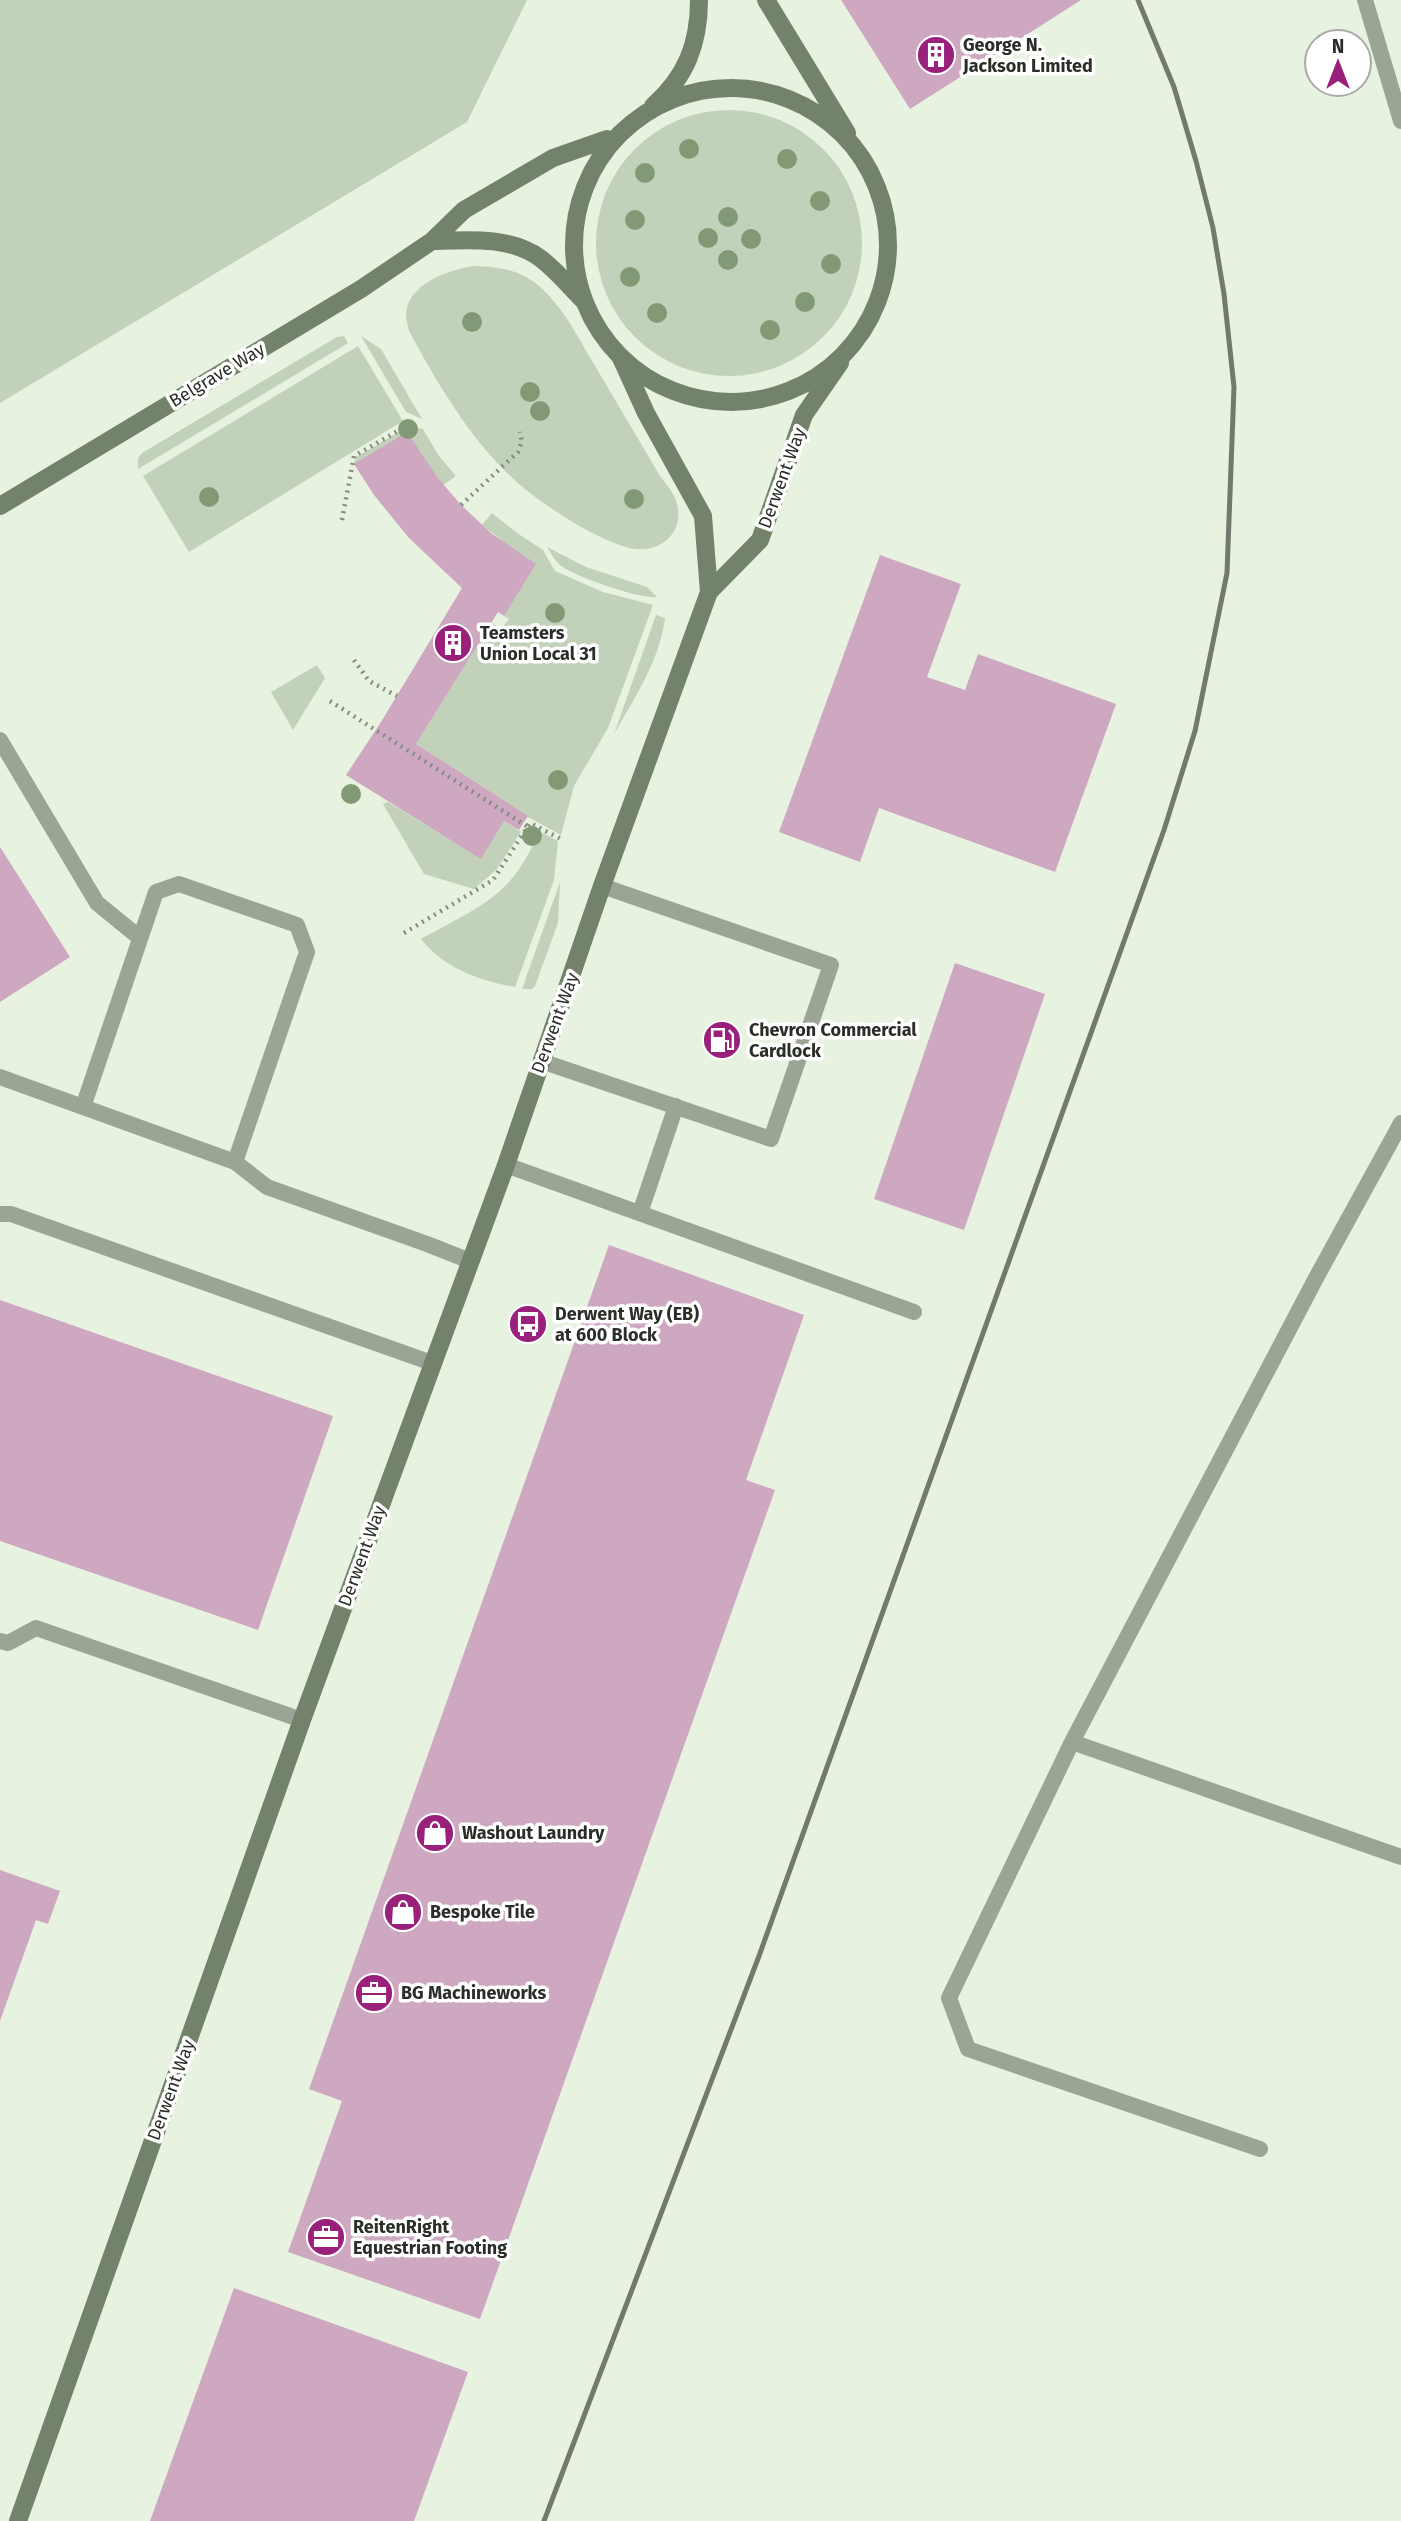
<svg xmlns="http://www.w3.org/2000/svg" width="1401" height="2521" viewBox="0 0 1401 2521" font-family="'Fira Sans',sans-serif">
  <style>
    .green { fill: #c2d2ba }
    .building { fill: #cea7c0 }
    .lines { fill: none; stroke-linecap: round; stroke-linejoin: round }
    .path { stroke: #848c81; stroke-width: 4.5; stroke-dasharray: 2 5; stroke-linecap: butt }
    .lane { stroke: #9aa595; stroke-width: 16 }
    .secondary { stroke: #73826b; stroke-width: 18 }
    .rail { stroke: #73796f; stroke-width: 5 }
    .tree { fill: #839975 }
    .labels { text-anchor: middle; stroke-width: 7; stroke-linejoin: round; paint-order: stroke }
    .poi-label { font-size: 18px; font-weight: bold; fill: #2a2e28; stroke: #fff; text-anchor: start }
    .street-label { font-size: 18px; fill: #2a2e28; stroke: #fff }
  </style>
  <rect width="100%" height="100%" fill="#e7f2e1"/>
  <path class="green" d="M0 0H527L467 122 0 403Z
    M596 243a133 133 0 1 1 266 0a133 133 0 1 1-266 0Z
    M473 266C522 267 540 280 568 320L660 476C667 485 674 493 677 504 685 534 658 555 629 548 601 540 571 522 548 506 484 464 445 397 409 331 408 326 406 320 406 315 407 284 448 270 473 266Z
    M344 336 348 343 138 469V458L142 453 337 337Z
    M361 336 381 349 422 419 406 412Z
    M358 346 403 421 189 552 143 476Z
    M409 426 423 429 439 456 456 476 443 485 423 458 354 464 356 457Z
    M492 513 517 533 543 550 555 571 603 592 653 605 608 728 574 786 561 835 528 817 416 744 491 622 501 629 509 619 504 616 512 548 482 525Z
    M547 547 586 567 647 587 657 597C640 599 574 577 560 565 555 561 551 553 547 547Z
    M656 615 665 618C660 660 634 699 614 734Z
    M317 665 325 678 293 730 271 692Z
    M388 802 481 858 504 821 521 832 496 870 474 889 424 874 383 804Z
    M541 832 558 841 554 880 515 987C478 980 445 969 421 939 449 923 486 907 508 883 522 868 530 850 541 832Z
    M560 882 558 923 535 986 532 989H522Z"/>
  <path class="building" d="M841 0H1081L910 109Z
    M407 432 438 478 461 505 491 533 536 564 504 616 498 612 416 744 528 816 519 830 504 821 481 859 346 775 381 722 462 588 409 538 374 495 354 464Z
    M880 555 961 584 927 677 965 690 978 654 1116 704 1055 872 879 808 860 862 779 832Z
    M0 847 70 957 0 1002Z
    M955 963 1045 994 964 1230 874 1199Z
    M609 1245 804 1315 746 1480 775 1490 480 2319 288 2252 342 2101 309 2089Z
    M0 1300 333 1416 258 1630 0 1541Z
    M0 1870 60 1891 48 1924 36 1920 0 2021Z
    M234 2288 468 2372 414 2521H150Z"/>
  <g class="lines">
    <path class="path" d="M461 505 518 452 522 441 520 432
      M342 520 354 456 410 424
      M354 660 369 681 397 696
      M330 701 528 827
      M404 933 493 880 530 823 563 840"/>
    <path class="lane" d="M1365 0 1401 121
      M0 740 97 903 140 938
      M541 1061 771 1139 831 965 602 886
      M0 1077 83 1107
      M235 1162 83 1107 156 892 179 884 297 925 307 952 235 1162 267 1187 427 1244 470 1261
      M506 1165 914 1312
      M640 1213 676 1106
      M0 1214H11L432 1363
      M0 1641 8 1643 36 1628 302 1720
      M1072 1742 1401 1857
      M1260 2149 968 2049 949 1998 1072 1742 1316 1278 1401 1123"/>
    <path class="secondary" d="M766 0 847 133
      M574 245a157 157 0 1 1 314 0a157 157 0 1 1-314 0Z
      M653 106C686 77 699 44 699 0
      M432 241C467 240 510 236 540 258 556 270 570 287 584 301
      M0 506 361 289 432 241 464 210 553 158 607 139
      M709 592 760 540 804 415 840 363
      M18 2521 302 1720 506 1165 602 886 709 592 703 516 646 413 621 358"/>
    <path class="rail" d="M544 2521 759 1956 1164 830 1195 731 1227 573 1234 387 1224 294 1213 228 1196 161 1174 87 1138 0"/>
  </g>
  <g class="tree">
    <circle cx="689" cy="149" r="10"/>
    <circle cx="787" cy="159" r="10"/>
    <circle cx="645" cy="173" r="10"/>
    <circle cx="820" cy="201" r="10"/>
    <circle cx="728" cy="217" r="10"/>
    <circle cx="635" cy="220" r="10"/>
    <circle cx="708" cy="238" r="10"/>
    <circle cx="751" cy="239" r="10"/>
    <circle cx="728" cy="260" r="10"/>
    <circle cx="831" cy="264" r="10"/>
    <circle cx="630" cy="277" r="10"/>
    <circle cx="805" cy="302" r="10"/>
    <circle cx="657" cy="313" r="10"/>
    <circle cx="472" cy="322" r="10"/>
    <circle cx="770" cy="330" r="10"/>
    <circle cx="530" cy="392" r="10"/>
    <circle cx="540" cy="411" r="10"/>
    <circle cx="408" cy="429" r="10"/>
    <circle cx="209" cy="497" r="10"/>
    <circle cx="634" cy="499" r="10"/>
    <circle cx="555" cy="613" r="10"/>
    <circle cx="558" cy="780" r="10"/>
    <circle cx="351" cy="794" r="10"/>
    <circle cx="532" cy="836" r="10"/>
  </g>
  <defs>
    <g id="building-disc" transform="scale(2.0125)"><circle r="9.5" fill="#99217c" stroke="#fff"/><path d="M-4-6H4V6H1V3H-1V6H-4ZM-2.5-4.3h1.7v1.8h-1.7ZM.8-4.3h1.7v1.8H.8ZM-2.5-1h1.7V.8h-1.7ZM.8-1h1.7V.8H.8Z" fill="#fff"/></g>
    <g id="fuel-disc" transform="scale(2.0125)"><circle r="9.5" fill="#99217c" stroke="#fff"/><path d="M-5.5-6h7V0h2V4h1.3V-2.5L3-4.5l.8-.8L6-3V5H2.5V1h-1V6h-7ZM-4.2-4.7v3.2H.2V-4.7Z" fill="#fff"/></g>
    <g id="bus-disc" transform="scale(2.0125)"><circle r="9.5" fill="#99217c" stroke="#fff"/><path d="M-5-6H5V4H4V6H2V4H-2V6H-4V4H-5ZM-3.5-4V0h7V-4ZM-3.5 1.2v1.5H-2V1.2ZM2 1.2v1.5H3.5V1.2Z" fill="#fff"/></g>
    <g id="shop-disc" transform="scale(2.0125)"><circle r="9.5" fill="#99217c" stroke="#fff"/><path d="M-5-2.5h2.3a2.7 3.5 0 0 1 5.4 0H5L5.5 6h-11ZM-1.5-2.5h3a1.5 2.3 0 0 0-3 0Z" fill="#fff"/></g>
    <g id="office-disc" transform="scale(2.0125)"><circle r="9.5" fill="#99217c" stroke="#fff"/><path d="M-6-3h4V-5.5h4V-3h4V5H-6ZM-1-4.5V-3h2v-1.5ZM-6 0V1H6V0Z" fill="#fff"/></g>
  </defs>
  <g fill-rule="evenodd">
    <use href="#building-disc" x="936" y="55"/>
    <use href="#building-disc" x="453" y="643"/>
    <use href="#fuel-disc" x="722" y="1040"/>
    <use href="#bus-disc" x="528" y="1324"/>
    <use href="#shop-disc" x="435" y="1833"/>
    <use href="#shop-disc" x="403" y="1912"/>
    <use href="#office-disc" x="374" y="1993"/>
    <use href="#office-disc" x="326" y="2237"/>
  </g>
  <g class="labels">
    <g class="poi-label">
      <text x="963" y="51">George N.<tspan x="963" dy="21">Jackson Limited</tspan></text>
      <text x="480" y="639">Teamsters<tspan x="480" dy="21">Union Local 31</tspan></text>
      <text x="749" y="1036">Chevron Commercial<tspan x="749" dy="21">Cardlock</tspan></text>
      <text x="555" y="1320">Derwent Way (EB)<tspan x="555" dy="21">at 600 Block</tspan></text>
      <text x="462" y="1839">Washout Laundry</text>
      <text x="430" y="1918">Bespoke Tile</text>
      <text x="401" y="1999">BG Machineworks</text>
      <text x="353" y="2233">ReitenRight<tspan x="353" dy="21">Equestrian Footing</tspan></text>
    </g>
    <g class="street-label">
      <text transform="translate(217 375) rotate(-31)" y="6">Belgrave Way</text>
      <text transform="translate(782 478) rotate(-70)" y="6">Derwent Way</text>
      <text transform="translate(555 1023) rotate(-70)" y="6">Derwent Way</text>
      <text transform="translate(362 1556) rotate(-70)" y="6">Derwent Way</text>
      <text transform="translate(171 2090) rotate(-70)" y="6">Derwent Way</text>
    </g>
  </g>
  <g transform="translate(1338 63)"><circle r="33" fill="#ffffff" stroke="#aaaba9" stroke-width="2"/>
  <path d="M0-5L12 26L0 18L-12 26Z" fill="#99217c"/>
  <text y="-10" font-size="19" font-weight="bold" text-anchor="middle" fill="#2a2e28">N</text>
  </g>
</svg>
